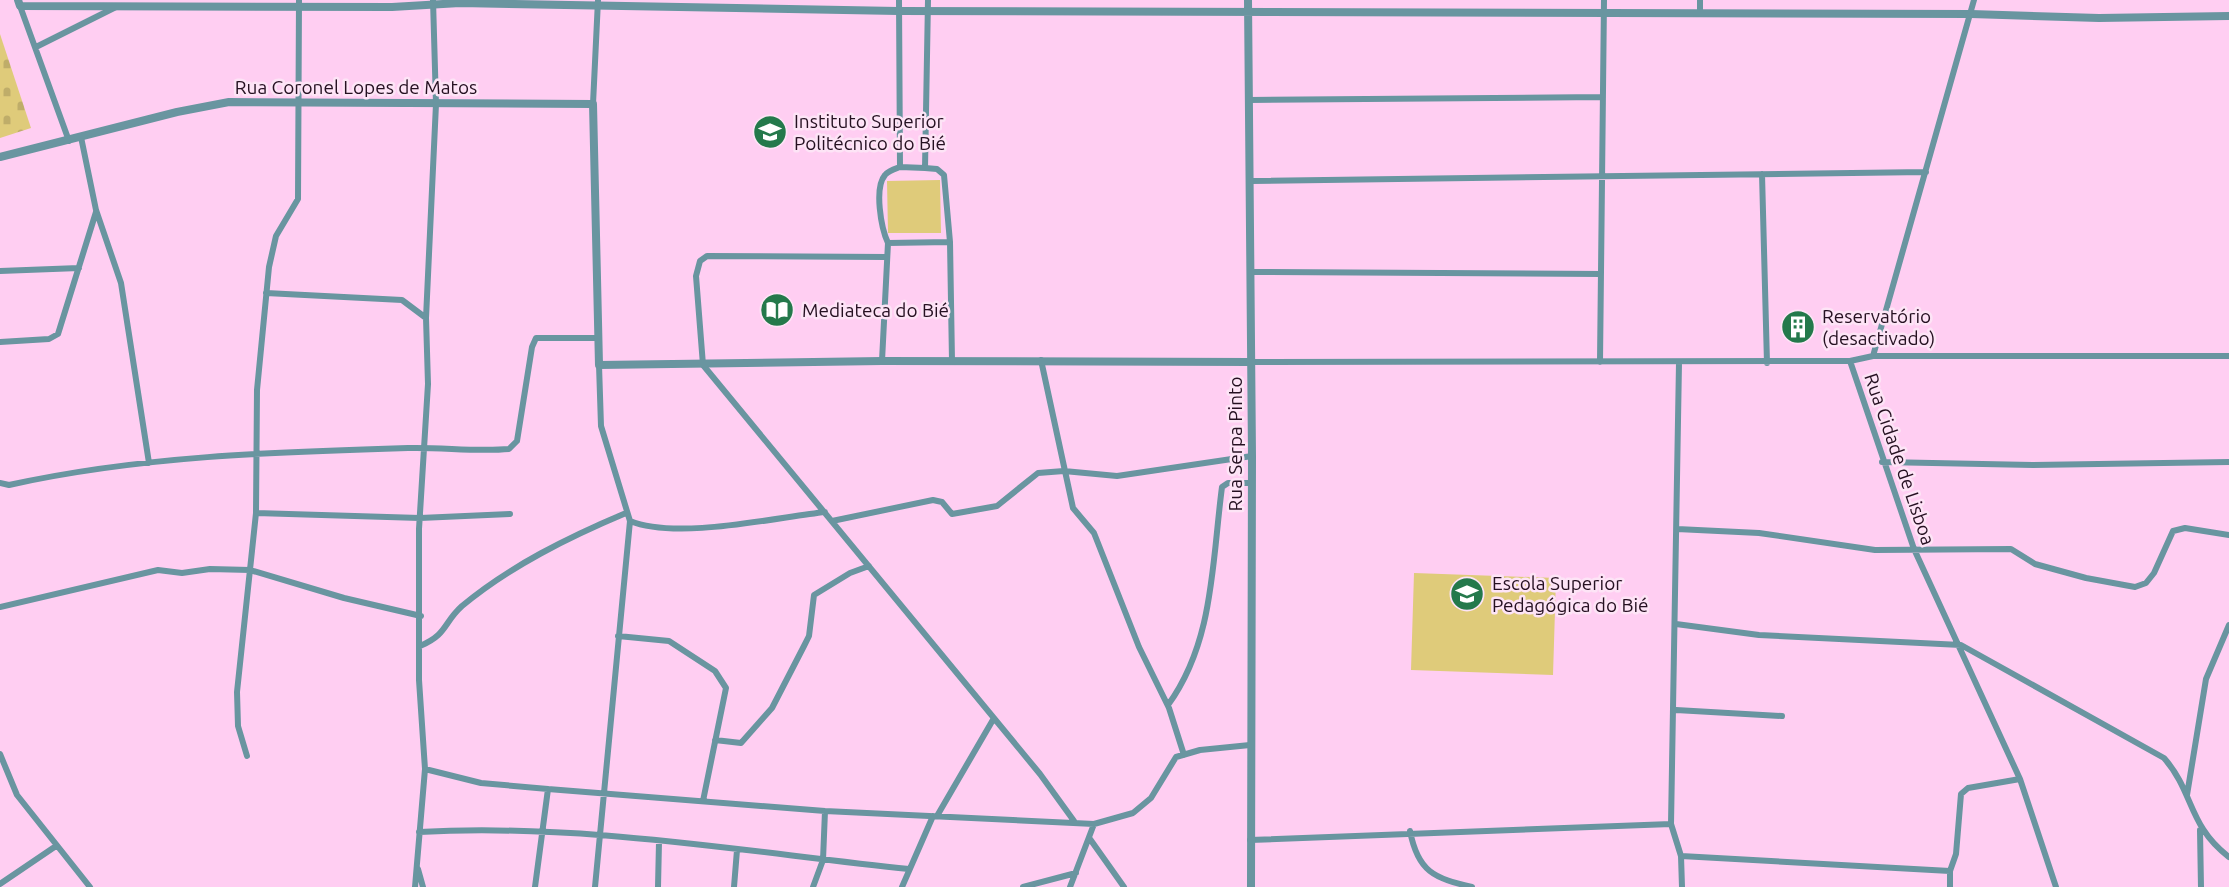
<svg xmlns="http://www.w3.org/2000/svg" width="2229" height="887" viewBox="0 0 2229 887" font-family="Ubuntu,sans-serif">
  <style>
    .cemetery { fill: url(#cemetery-stones) }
    .park { fill: #dfcb7a }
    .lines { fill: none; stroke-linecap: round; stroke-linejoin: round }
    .minor { stroke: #6995a0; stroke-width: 6 }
    .tertiary { stroke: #6995a0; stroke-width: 8 }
    .labels { text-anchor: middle; stroke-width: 5; stroke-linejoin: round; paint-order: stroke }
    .street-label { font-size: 19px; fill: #251021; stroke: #fde4f6 }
    .poi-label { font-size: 19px; fill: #251021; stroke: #fde4f6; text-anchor: start }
  </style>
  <defs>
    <pattern id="cemetery-stones" width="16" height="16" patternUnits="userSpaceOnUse" patternTransform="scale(1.75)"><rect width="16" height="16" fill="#dfcb7a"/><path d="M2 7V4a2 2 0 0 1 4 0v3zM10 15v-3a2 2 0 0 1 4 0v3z" fill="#bfad69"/></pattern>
  </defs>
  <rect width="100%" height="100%" fill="#ffcef2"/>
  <path class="cemetery" d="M0 34 31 128 0 138Z"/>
  <path class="park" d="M940 180 941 233H888L887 181Z
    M1414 573 1556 578 1553 675 1411 670Z"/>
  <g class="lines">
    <path class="minor" d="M899 0 900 167C894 169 889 170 885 175 874 188 881 228 888 243L950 242 944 175 937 169 925 168 928 0
      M20 6 69 141
      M1700 13V0
      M36 47 116 7
      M1249 100 1603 97
      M593 104 598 0
      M81 137 96 210 121 283 149 463
      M900 167 925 168
      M1762 174 1767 363
      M1251 181 1926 172
      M950 242 952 361
      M886 257 707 256 700 261 696 276 703 365 1040 774 1074 821
      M0 271 79 268
      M1251 272 1601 274
      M266 293 402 300 426 318 428 384 419 529V680L425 769 415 887
      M426 318 436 104 433 0
      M0 342 49 339 58 334 96 212
      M1873 356 1974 0
      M1041 360 1073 508 1094 533 1139 647 1169 708 1184 755
      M882 361 888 243
      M1850 361 1873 356H2229
      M1250 362 1850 361 1914 549 2020 779 2056 887
      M1600 362 1604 0
      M1679 363 1671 824 1681 856 1682 887
      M599 365 601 426 630 521C677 540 773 518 825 512
      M1882 462 2033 465 2229 462
      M0 483 9 485C140 456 274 452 408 448 442 447 476 452 509 449L517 441 532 347 536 338H598
      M256 513 420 518 510 514
      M832 521 933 500 942 502 952 514 997 506 1038 473 1064 471 1117 476 1252 456
      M1677 529 1759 533 1875 550 2011 549 2035 564 2086 578 2135 587 2146 583 2154 573 2173 531 2185 528 2229 535
      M0 607 158 570 182 573 210 569 250 570 344 598 421 616
      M1676 624 1759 635 1961 645 2164 758C2194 792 2188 826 2229 857
      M618 636 669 641 715 671 726 688 703 801
      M420 646C448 634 443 623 462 606 510 566 569 537 626 513
      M1168 705C1214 642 1212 562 1222 487L1228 483H1251
      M1676 710 1782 716
      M715 740 741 743 772 708 804 646 809 636 814 595 850 573 869 566
      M0 754 17 795 90 887
      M247 756 238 726 237 692 256 513 257 390 269 267 276 236 298 199 299 0
      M425 769 481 783 548 789 825 811 1094 824 1133 813 1151 798 1176 757 1200 750 1250 745
      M2187 795 2206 679 2229 625
      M937 816 994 718
      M2200 830 2201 887
      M1410 831C1418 872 1434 878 1472 887
      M419 832C583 823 746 852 909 869
      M1090 839 1124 887
      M1250 840 1671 824
      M1681 856 1950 871
      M418 869 423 887
      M0 884 56 846
      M535 887 548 789
      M595 887 630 521
      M658 887 659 842
      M734 887 737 850
      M813 887 823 860 825 811
      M902 887 933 816
      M1023 887 1076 873
      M1070 887 1094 824
      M1950 887V871L1956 854 1961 794 1968 788 2020 779"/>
    <path class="tertiary" d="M18 0 20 6 392 7 460 3 898 11 1971 14 2099 18 2229 16
      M1248 0 1252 456 1251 887
      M0 157 177 112 229 102 593 104 599 365 882 361 1250 362"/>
  </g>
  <defs>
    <g id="university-disc" transform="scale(1.75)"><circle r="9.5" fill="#24794b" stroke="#fde4f6"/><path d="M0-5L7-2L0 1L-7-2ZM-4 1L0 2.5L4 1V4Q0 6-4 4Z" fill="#fff"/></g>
    <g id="library-disc" transform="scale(1.75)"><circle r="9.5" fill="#24794b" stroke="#fde4f6"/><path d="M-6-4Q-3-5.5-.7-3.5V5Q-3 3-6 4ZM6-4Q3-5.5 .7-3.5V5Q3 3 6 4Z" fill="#fff"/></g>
    <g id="building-disc" transform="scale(1.75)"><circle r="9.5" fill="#24794b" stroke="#fde4f6"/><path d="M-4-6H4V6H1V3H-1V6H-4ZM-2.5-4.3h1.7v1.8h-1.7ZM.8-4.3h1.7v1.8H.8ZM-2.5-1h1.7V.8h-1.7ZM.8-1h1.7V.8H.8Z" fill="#fff"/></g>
  </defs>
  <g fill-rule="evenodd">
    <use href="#university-disc" x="770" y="132"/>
    <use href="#library-disc" x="777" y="310"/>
    <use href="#building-disc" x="1798" y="327"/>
    <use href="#university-disc" x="1467" y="594"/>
  </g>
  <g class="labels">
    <g class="street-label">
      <text x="356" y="94">Rua Coronel Lopes de Matos</text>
      <text transform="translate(1235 444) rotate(-90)" y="7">Rua Serpa Pinto</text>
      <text transform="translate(1900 459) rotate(71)" y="7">Rua Cidade de Lisboa</text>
    </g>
    <g class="poi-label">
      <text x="794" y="128">Instituto Superior<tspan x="794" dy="22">Politécnico do Bié</tspan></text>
      <text x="802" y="317">Mediateca do Bié</text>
      <text x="1822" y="323">Reservatório<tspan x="1822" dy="22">(desactivado)</tspan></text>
      <text x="1492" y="590">Escola Superior<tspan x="1492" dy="22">Pedagógica do Bié</tspan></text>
    </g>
  </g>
</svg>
